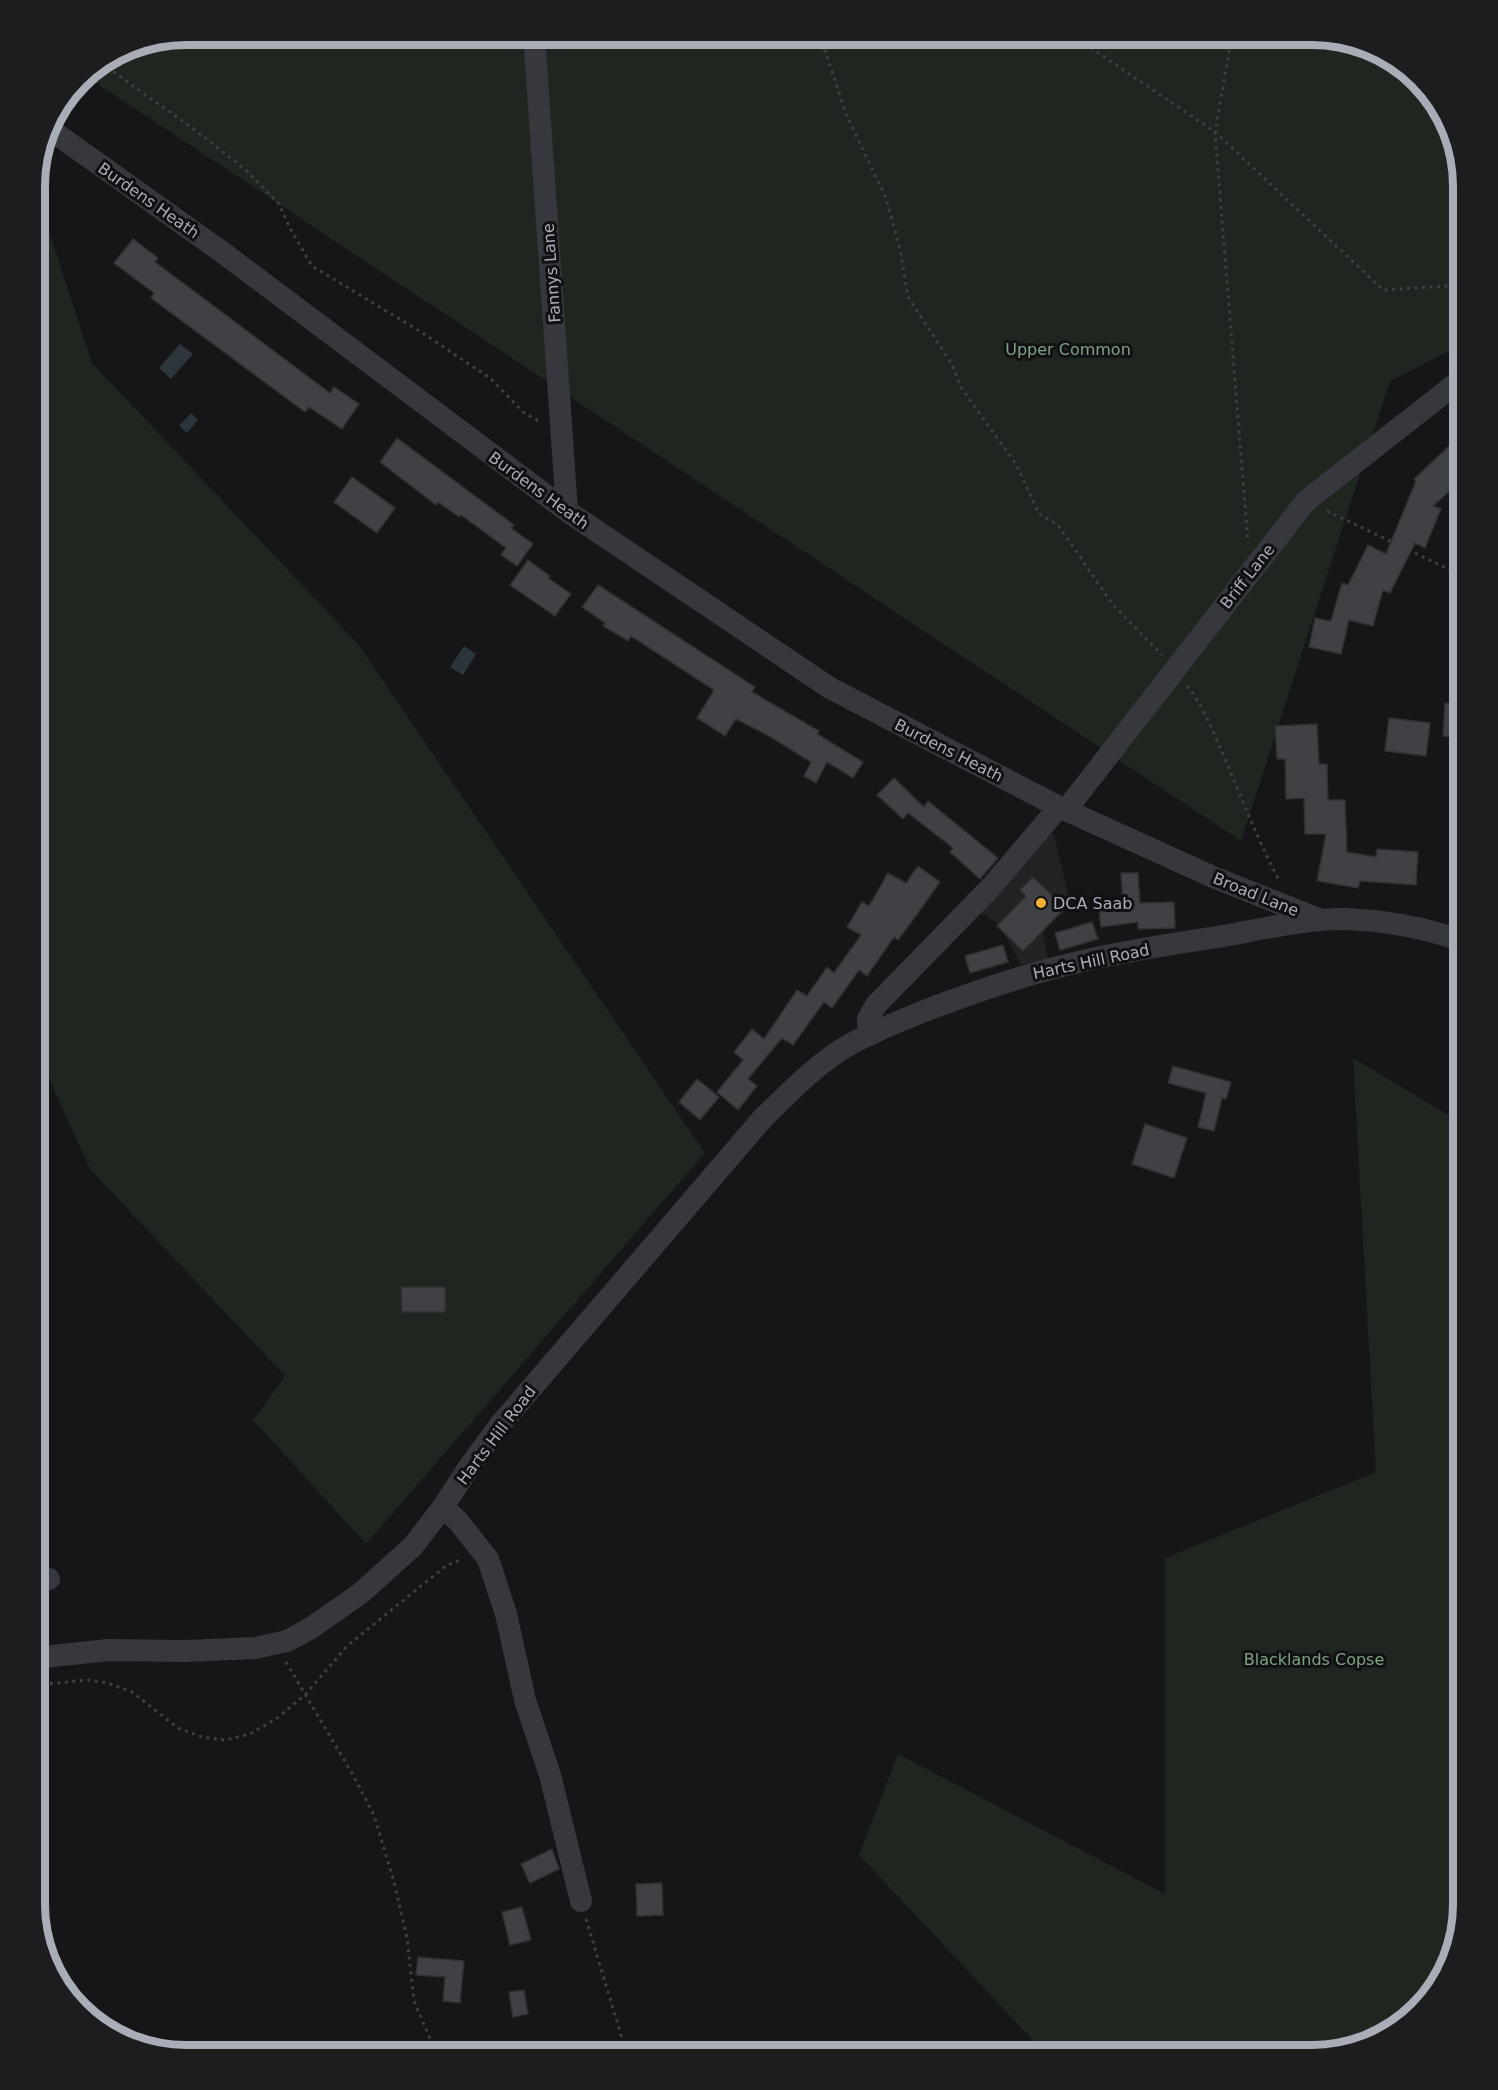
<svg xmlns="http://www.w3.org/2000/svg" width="1498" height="2090" viewBox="0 0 1498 2090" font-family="'DejaVu Sans',sans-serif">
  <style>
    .built { fill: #222225 }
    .green { fill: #1e261f }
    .water { fill: #2c353c }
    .building { fill: #404145; stroke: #303034; stroke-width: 1.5 }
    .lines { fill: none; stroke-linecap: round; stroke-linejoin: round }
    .path { stroke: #3d3f44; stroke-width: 3; stroke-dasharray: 3 4.5; stroke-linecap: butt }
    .minor { stroke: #37383d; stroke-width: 22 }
    .poi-dot { fill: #f2b134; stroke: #111113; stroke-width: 2 }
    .labels { text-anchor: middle; stroke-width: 6; stroke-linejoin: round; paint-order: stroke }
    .street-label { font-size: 16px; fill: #a8adb8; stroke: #111113 }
    .park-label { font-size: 16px; fill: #7fa381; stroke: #111113 }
    .poi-label { font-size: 16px; fill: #a8adb8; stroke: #111113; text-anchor: start }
    .rim { fill: none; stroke: #a8adb8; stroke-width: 8 }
  </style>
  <rect width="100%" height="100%" fill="#161618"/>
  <path class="built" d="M1051 828 1052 835 1054 833 1070 904 1065 908 1062 906 1063 914 1053 920 1043 932 1048 959 1021 965 999 924 979 912Z"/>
  <path class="green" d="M186 35H1322L1388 55 1443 110 1463 186V344L1390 381 1241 841 84 75 128 46Z
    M35 189 92 363 358 644 705 1153 366 1544 253 1420 285 1376 90 1169 35 1047Z
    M1353 1058 1463 1124V1905L1443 1980 1388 2035 1313 2055H1047L859 1855 898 1754 1165 1894V1558L1376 1472Z"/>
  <path class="water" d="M180 344 193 354 171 379 159 368Z
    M191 413 198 420 187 433 179 426Z
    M464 646 476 654 463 675 450 667Z"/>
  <path class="building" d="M133 239 158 258 155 262 330 393 334 387 359 404 342 429 309 407 305 412 151 298 154 293 114 263Z
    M1464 432V478L1433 506 1441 509 1425 548 1415 543 1390 593 1383 590 1373 626 1349 620 1341 654 1309 647 1315 618 1331 621 1342 583 1348 585 1368 545 1386 554 1416 481 1414 479Z
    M397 438 514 525 511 528 533 544 517 566 501 555 506 548 461 515 459 517 438 502 436 505 380 462Z
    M352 477 395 508 377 533 334 502Z
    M528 560 550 576 548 578 571 594 555 616 510 585Z
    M598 585 755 687 752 692 819 731 817 734 863 762 853 778 827 762 816 783 804 776 811 762 769 736 736 719 725 736 697 718 714 690 631 636 628 641 603 626 605 623 582 607Z
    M1445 703 1464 704V738L1443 736Z
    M1389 718 1430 723 1426 756 1385 751Z
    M1317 724 1319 764H1327L1328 800H1345L1347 852 1376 857 1377 849 1418 852 1416 885 1360 881 1358 888 1317 881 1326 834H1305L1304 798 1286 799 1285 759H1277L1275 726Z
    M894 778 924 807 928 801 998 858 980 879 950 852 953 848 908 813 903 819 877 795Z
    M918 866 940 882 923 906 898 940 894 937 867 976 859 970 832 1008 824 1002 793 1045 782 1038 748 1079 757 1086 738 1110 717 1092 743 1060 734 1052 752 1029 764 1039 797 990 807 996 827 967 834 973 861 935 847 927 862 902 869 906 888 873 906 883Z
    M1121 873H1138L1140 903 1174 902 1175 928 1138 929V922L1101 927 1099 912 1123 909Z
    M1033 877 1065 908 1023 951 997 926 1026 896 1020 890Z
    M1092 922 1098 939 1060 950 1055 933Z
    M1003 945 1008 962 970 973 965 956Z
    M1173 1066 1231 1082 1226 1099 1222 1098 1214 1131 1198 1127 1206 1093 1168 1083Z
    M697 1079 719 1097 700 1120 679 1102Z
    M1145 1124 1187 1138 1174 1178 1132 1164Z
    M401 1287H445V1312H402Z
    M552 1849 559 1869 530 1883 521 1864Z
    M662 1883 663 1915 637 1916 636 1884Z
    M522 1907 531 1940 510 1945 502 1912Z
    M418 1957 464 1961 460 2003 443 2001 445 1977 416 1975Z
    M524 1990 528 2014 513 2017 509 1992Z"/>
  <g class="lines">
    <path class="path" d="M820 35 846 114 886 198 900 249 908 297 953 366 960 386 1016 464 1039 514 1058 525 1113 605 1162 655
      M1072 35 1215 132 1383 290 1463 285
      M1232 35 1215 132 1248 543
      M101 63 195 130 246 170 279 204 291 230 312 266 421 332 490 378 523 412 542 423
      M1327 511 1463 576
      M1187 686C1204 707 1214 734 1225 759 1243 801 1259 843 1280 882
      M286 1662 353 1775 374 1815 394 1882 407 1938 414 2001 437 2055
      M35 1685 88 1680 108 1683 132 1692 178 1728 202 1737 225 1740 250 1734 276 1719 305 1695 347 1646 447 1565 463 1559
      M586 1919 627 2055"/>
    <path class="minor" d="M534 35 567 511
      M48 128 222 252 567 511 830 688 1059 807 1213 877 1321 920
      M1066 810 1306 501 1463 378
      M869 1035 868 1019 876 1005 992 886 1059 807
      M443 1507 458 1521 488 1559 506 1614 525 1700 550 1775 581 1901
      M35 1579H49
      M35 1658 108 1650 186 1651 255 1648 287 1641 311 1628 361 1593 413 1546 443 1507 469 1467 499 1426 763 1118C790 1092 816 1064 849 1045 876 1030 904 1019 932 1008 980 990 1029 973 1079 962 1125 951 1172 944 1218 937 1257 930 1304 919 1344 919 1384 920 1425 928 1463 941"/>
  </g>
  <circle class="poi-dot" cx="1041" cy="903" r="6"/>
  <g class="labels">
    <g class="street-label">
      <text transform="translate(149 200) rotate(35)" y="6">Burdens Heath</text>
      <text transform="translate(551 273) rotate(-94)" y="6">Fannys Lane</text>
      <text transform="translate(539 490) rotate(36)" y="6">Burdens Heath</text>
      <text transform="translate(1247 576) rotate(-52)" y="6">Briff Lane</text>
      <text transform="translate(949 750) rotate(27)" y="6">Burdens Heath</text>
      <text transform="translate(1256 894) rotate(22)" y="6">Broad Lane</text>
      <text transform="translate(1091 961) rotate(-12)" y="6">Harts Hill Road</text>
      <text transform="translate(496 1435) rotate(-53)" y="6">Harts Hill Road</text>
    </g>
    <g class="park-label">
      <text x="1068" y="355">Upper Common</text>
      <text x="1314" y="1665">Blacklands Copse</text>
    </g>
    <g class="poi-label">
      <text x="1053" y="909">DCA Saab</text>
    </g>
  </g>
  <path d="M0 0H1498V2090H0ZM186 45H1312A141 141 0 0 1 1453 186V1904A141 141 0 0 1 1312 2045H186A141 141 0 0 1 45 1904V186A141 141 0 0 1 186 45Z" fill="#1d1d20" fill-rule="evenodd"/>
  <path class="rim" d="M186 45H1312A141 141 0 0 1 1453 186V1904A141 141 0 0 1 1312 2045H186A141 141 0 0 1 45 1904V186A141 141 0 0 1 186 45Z"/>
</svg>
